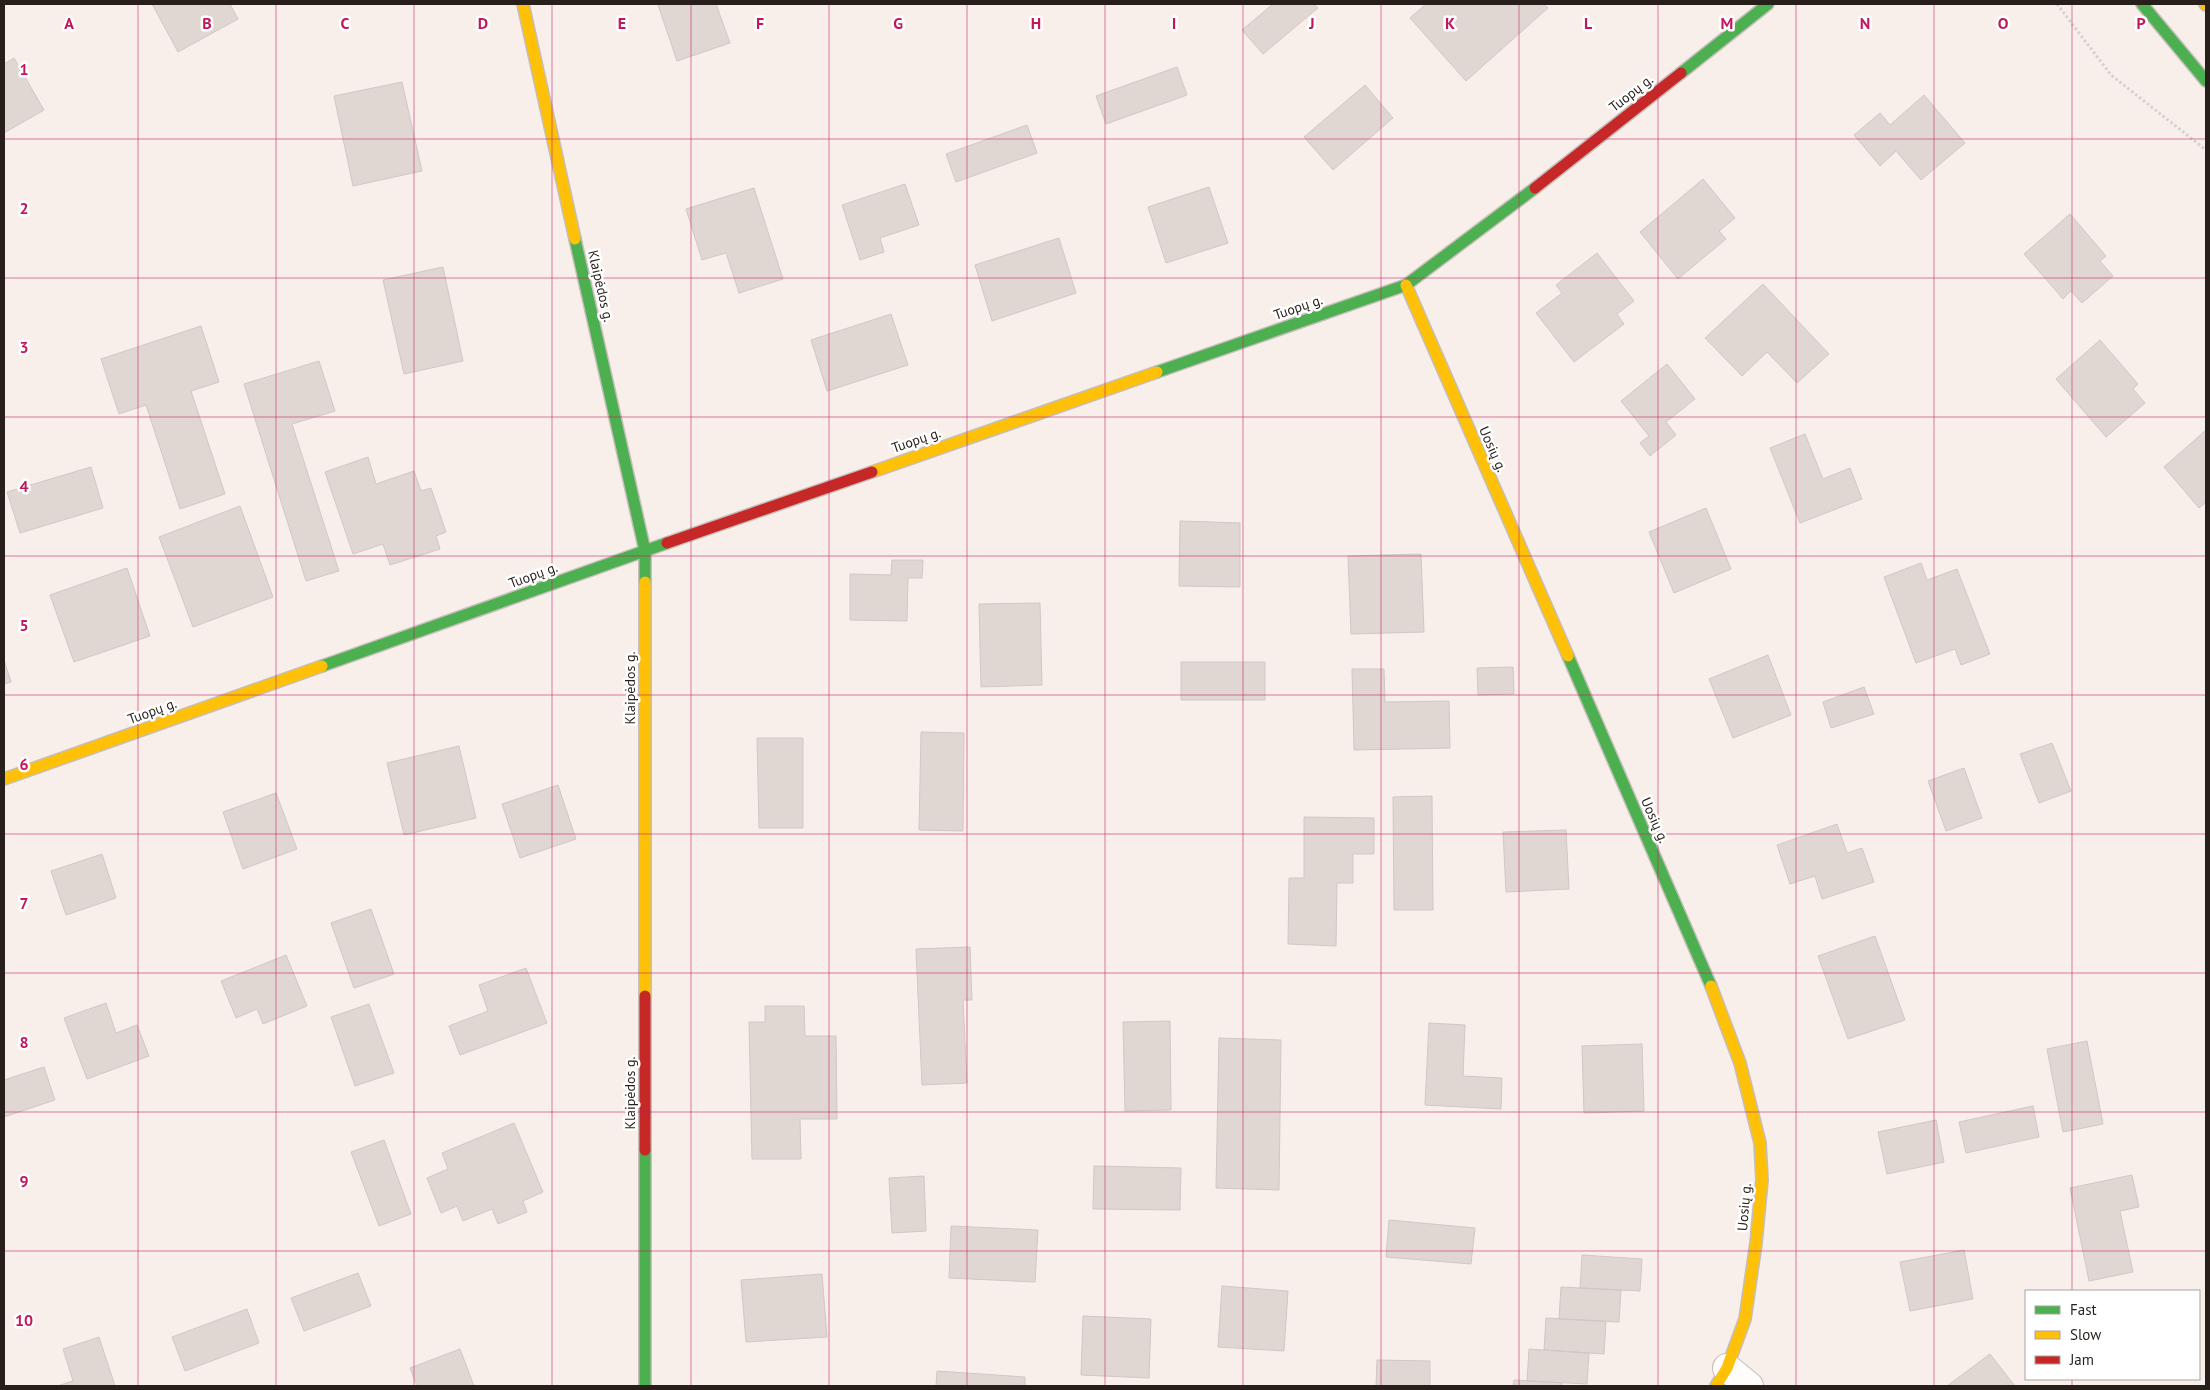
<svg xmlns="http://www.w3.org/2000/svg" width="2210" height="1390" viewBox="0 0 2210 1390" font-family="'PT Sans',sans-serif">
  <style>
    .building { fill: #e0d7d3; stroke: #d1c8c6 }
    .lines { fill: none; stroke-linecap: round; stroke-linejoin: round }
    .street-casing { stroke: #c5beb9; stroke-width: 30 }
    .fast-casing { stroke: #c5beb9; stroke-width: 14 }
    .slow-casing { stroke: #c5beb9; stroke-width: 14 }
    .jam-casing { stroke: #c5beb9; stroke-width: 14 }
    .path { stroke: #d4d2cf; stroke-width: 3; stroke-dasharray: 2.5 2.5; stroke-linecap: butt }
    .street { stroke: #fefdfc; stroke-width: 28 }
    .fast { stroke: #4caf50; stroke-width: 11 }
    .slow { stroke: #ffc107; stroke-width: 11 }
    .jam { stroke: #c62828; stroke-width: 11 }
    .grid { fill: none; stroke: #c2185b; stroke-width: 1; stroke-opacity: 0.55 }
    .labels { text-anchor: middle; stroke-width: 5; stroke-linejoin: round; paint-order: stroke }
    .street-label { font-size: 14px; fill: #261f1a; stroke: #fff }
    .grid-label { font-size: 16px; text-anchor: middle; font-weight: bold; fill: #c2185b; stroke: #fff; stroke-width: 5; stroke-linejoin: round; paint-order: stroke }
  </style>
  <rect width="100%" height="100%" fill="#f8efea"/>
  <path class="building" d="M152 4H230L238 19 178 52Z
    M663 4H716L730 43 677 61 658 5Z
    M1273 4H1314L1318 8 1263 54 1242 30Z
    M1426 4H1544L1548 8 1466 81 1410 18Z
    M14 58 44 110 4 133V64Z
    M1177 67 1187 95 1106 124 1096 96Z
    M402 82 422 171 353 186 334 96Z
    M1365 85 1393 118 1333 170 1304 137Z
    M1924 95 1965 143 1921 180 1896 151 1880 166 1854 135 1880 113 1890 125Z
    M1027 125 1037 153 956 182 946 154Z
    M1703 179 1735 218 1719 231 1726 239 1678 279 1640 232Z
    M905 184 919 225 880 238 884 252 860 260 842 205Z
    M1209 187 1228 243 1166 263 1148 207Z
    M754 188 783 279 739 293 726 253 702 260 686 209Z
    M2070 214 2106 256 2100 261 2113 276 2082 303 2071 291 2063 299 2024 254Z
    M1059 238 1076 293 992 321 975 265Z
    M1597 253 1634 301 1617 314 1624 324 1574 362 1536 313 1562 293 1556 285Z
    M443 267 463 361 404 374 383 280Z
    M1763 284 1829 354 1797 383 1767 352 1742 376 1705 338Z
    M891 314 908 365 827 391 811 340Z
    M201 326 219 382 191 391 225 494 180 509 146 405 119 414 101 359Z
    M2100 340 2138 384 2133 389 2145 403 2106 437 2056 379Z
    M319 361 335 411 292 424 339 571 306 581 244 384Z
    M1667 364 1695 399 1666 422 1676 435 1650 456 1640 443 1649 436 1621 401Z
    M2206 430V502L2199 508 2164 467Z
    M1805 434 1823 479 1850 468 1862 499 1800 523 1770 448Z
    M368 457 376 484 414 471 421 491 431 488 446 532 436 536 440 549 390 565 383 544 353 554 325 472Z
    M91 467 103 508 20 533 7 492Z
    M240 506 273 597 193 627 159 537Z
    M1706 508 1731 569 1674 593 1649 532Z
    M1180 521 1240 523V587L1179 586Z
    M1421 554 1424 632 1351 634 1348 556Z
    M892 560H923L922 578H908L907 621 850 620V574L891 575Z
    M1921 563 1927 580 1957 569 1990 654 1961 665 1955 649 1916 663 1884 577Z
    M127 568 150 636 74 662 50 595Z
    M1040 603 1042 685 981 687 979 604Z
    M1768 655 1791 715 1733 738 1709 679Z
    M4 660 11 682 4 684Z
    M1181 662H1265V700H1181Z
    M1513 667 1514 694 1478 695 1477 668Z
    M1352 669H1384L1385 702 1449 701 1450 748 1354 750Z
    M1864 687 1874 714 1831 728 1823 702Z
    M921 732 964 733 963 831 919 830Z
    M757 738H803V828H759Z
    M2052 743 2071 791 2039 803 2020 754Z
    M459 746 476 818 404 835 387 763Z
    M1964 768 1982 818 1946 831 1928 781Z
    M558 785 576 839 520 858 502 804Z
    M276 793 297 849 243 869 223 812Z
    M1432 796 1433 910H1394L1393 797Z
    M1304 817 1374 818V854H1353V883H1337L1336 946 1288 944 1289 878H1304Z
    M1837 824 1847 853 1862 848 1874 882 1822 899 1815 876 1790 884 1777 845Z
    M1566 830 1569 889 1506 892 1503 832Z
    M102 854 116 898 66 915 51 871Z
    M371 909 394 974 354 988 331 923Z
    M1875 936 1905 1020 1848 1039 1818 956Z
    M970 947 972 1000H963L967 1083 922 1085 916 949Z
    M286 955 307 1006 263 1024 257 1009 236 1018 221 981Z
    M526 968 547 1023 460 1055 449 1026 488 1011 479 985Z
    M106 1003 116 1033 137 1025 149 1056 87 1079 64 1018Z
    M369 1004 394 1073 355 1086 331 1017Z
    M765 1006H804L805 1036H836L837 1119H800L801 1159H752L749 1022H765Z
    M1170 1021 1171 1110 1125 1111 1123 1022Z
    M1429 1023 1465 1025 1463 1076 1502 1078 1501 1109 1425 1105Z
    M1219 1038 1281 1040 1279 1190 1216 1188Z
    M2087 1041 2103 1124 2063 1132 2047 1049Z
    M1642 1044 1644 1111 1584 1113 1582 1046Z
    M44 1067 55 1100 4 1117V1080Z
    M2033 1106 2039 1137 1966 1153 1959 1122Z
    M1936 1120 1944 1162 1887 1174 1878 1132Z
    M514 1123 543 1192 523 1201 527 1212 498 1224 492 1209 463 1221 457 1206 441 1213 427 1178 448 1169 442 1153Z
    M384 1140 411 1214 379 1226 351 1152Z
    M1094 1166 1181 1168 1180 1210 1093 1209Z
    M2132 1175 2139 1207 2120 1211 2133 1272 2089 1281 2070 1188Z
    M924 1176 926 1231 892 1233 889 1178Z
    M1389 1220 1475 1228 1471 1264 1386 1257Z
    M951 1226 1038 1230 1035 1282 949 1278Z
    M1964 1250 1973 1299 1910 1311 1900 1262Z
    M1582 1255 1642 1259 1640 1291 1580 1288Z
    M358 1273 371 1306 304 1331 291 1298Z
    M822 1274 827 1337 746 1342 741 1280Z
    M1222 1286 1288 1291 1284 1351 1218 1347Z
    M1561 1287 1621 1290 1619 1322 1559 1319Z
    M247 1309 259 1343 185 1371 172 1337Z
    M1083 1316 1151 1319 1149 1378 1081 1375Z
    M1546 1318 1606 1321 1604 1354 1544 1350Z
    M99 1337 115 1386H57L73 1381 63 1349Z
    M460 1349 474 1386H417L410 1368Z
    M1529 1349 1589 1353 1587 1384 1527 1381Z
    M1990 1354 2015 1386H1947Z
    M1377 1360 1430 1361V1386H1376Z
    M937 1371 1025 1377V1386H936Z
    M1514 1380 1562 1383V1386H1513Z"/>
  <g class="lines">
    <g class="street-casing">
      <path id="street" d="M1727 1368 1749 1386"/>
    </g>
    <g class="fast-casing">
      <path id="fast" d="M2142 4 2206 81
        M1681 73 1768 4
        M575 239 645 551V582
        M1157 372 1406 285 1535 188
        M1568 656 1711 986
        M322 666 667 543
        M645 1150V1386"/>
    </g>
    <g class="slow-casing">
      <path id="slow" d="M523 4 575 239
        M2205 4 2206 5
        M1406 285 1568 656
        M872 472 1157 372
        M645 582V996
        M4 779 322 666
        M1711 986 1740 1063 1760 1143 1762 1180 1756 1243 1745 1319 1727 1368 1716 1386"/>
    </g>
    <g class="jam-casing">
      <path id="jam" d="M1535 188 1681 73
        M667 543 872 472
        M645 996V1150"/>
    </g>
    <path class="path" d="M2057 4 2111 75 2206 150"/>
    <use href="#street" class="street"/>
    <use href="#fast" class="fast"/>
    <use href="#slow" class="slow"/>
    <use href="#jam" class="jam"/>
  </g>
  <path class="grid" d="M138 4V1386M276 4V1386M414 4V1386M552 4V1386M691 4V1386M829 4V1386M967 4V1386M1105 4V1386M1243 4V1386M1381 4V1386M1519 4V1386M1658 4V1386M1796 4V1386M1934 4V1386M2072 4V1291M4 139H2206M4 278H2206M4 417H2206M4 556H2206M4 695H2206M4 834H2206M4 973H2206M4 1112H2206M4 1251H2206M2072 1379V1386"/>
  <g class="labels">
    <g class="street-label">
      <text transform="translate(1631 93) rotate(-38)" y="5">Tuopų g.</text>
      <text transform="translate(601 286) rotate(77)" y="5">Klaipėdos g.</text>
      <text transform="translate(1298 307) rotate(-19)" y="5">Tuopų g.</text>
      <text transform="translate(916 440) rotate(-19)" y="5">Tuopų g.</text>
      <text transform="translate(1493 449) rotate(66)" y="5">Uosių g.</text>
      <text transform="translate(533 575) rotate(-20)" y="5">Tuopų g.</text>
      <text transform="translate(630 688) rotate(-90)" y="5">Klaipėdos g.</text>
      <text transform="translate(152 711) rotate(-20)" y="5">Tuopų g.</text>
      <text transform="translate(1655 820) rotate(66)" y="5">Uosių g.</text>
      <text transform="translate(630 1093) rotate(-90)" y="5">Klaipėdos g.</text>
      <text transform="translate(1744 1207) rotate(-85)" y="5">Uosių g.</text>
    </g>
  </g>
  <g class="grid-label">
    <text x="69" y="29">A</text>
    <text x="207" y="29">B</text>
    <text x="345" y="29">C</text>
    <text x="483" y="29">D</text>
    <text x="622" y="29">E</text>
    <text x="760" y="29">F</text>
    <text x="898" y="29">G</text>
    <text x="1036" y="29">H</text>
    <text x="1174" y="29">I</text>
    <text x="1312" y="29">J</text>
    <text x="1450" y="29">K</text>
    <text x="1588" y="29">L</text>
    <text x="1727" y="29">M</text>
    <text x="1865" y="29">N</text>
    <text x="2003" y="29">O</text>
    <text x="2141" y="29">P</text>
    <text x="24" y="75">1</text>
    <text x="24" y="214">2</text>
    <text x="24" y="353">3</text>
    <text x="24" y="492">4</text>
    <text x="24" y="631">5</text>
    <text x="24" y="770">6</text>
    <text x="24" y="909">7</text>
    <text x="24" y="1048">8</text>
    <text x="24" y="1187">9</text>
    <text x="24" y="1326">10</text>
  </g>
  <rect width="2210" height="1390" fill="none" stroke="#261f1a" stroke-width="10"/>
  <rect x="2025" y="1290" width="175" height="90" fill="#ffffff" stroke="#a8a5a3"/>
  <rect x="2035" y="1306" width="25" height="8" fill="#4caf50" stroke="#a8a5a3"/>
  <text x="2070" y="1315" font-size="15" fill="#261f1a">Fast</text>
  <rect x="2035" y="1331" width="25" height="8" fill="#ffc107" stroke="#a8a5a3"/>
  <text x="2070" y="1340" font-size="15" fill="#261f1a">Slow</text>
  <rect x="2035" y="1356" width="25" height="8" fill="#c62828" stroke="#a8a5a3"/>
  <text x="2070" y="1365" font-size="15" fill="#261f1a">Jam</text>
</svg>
